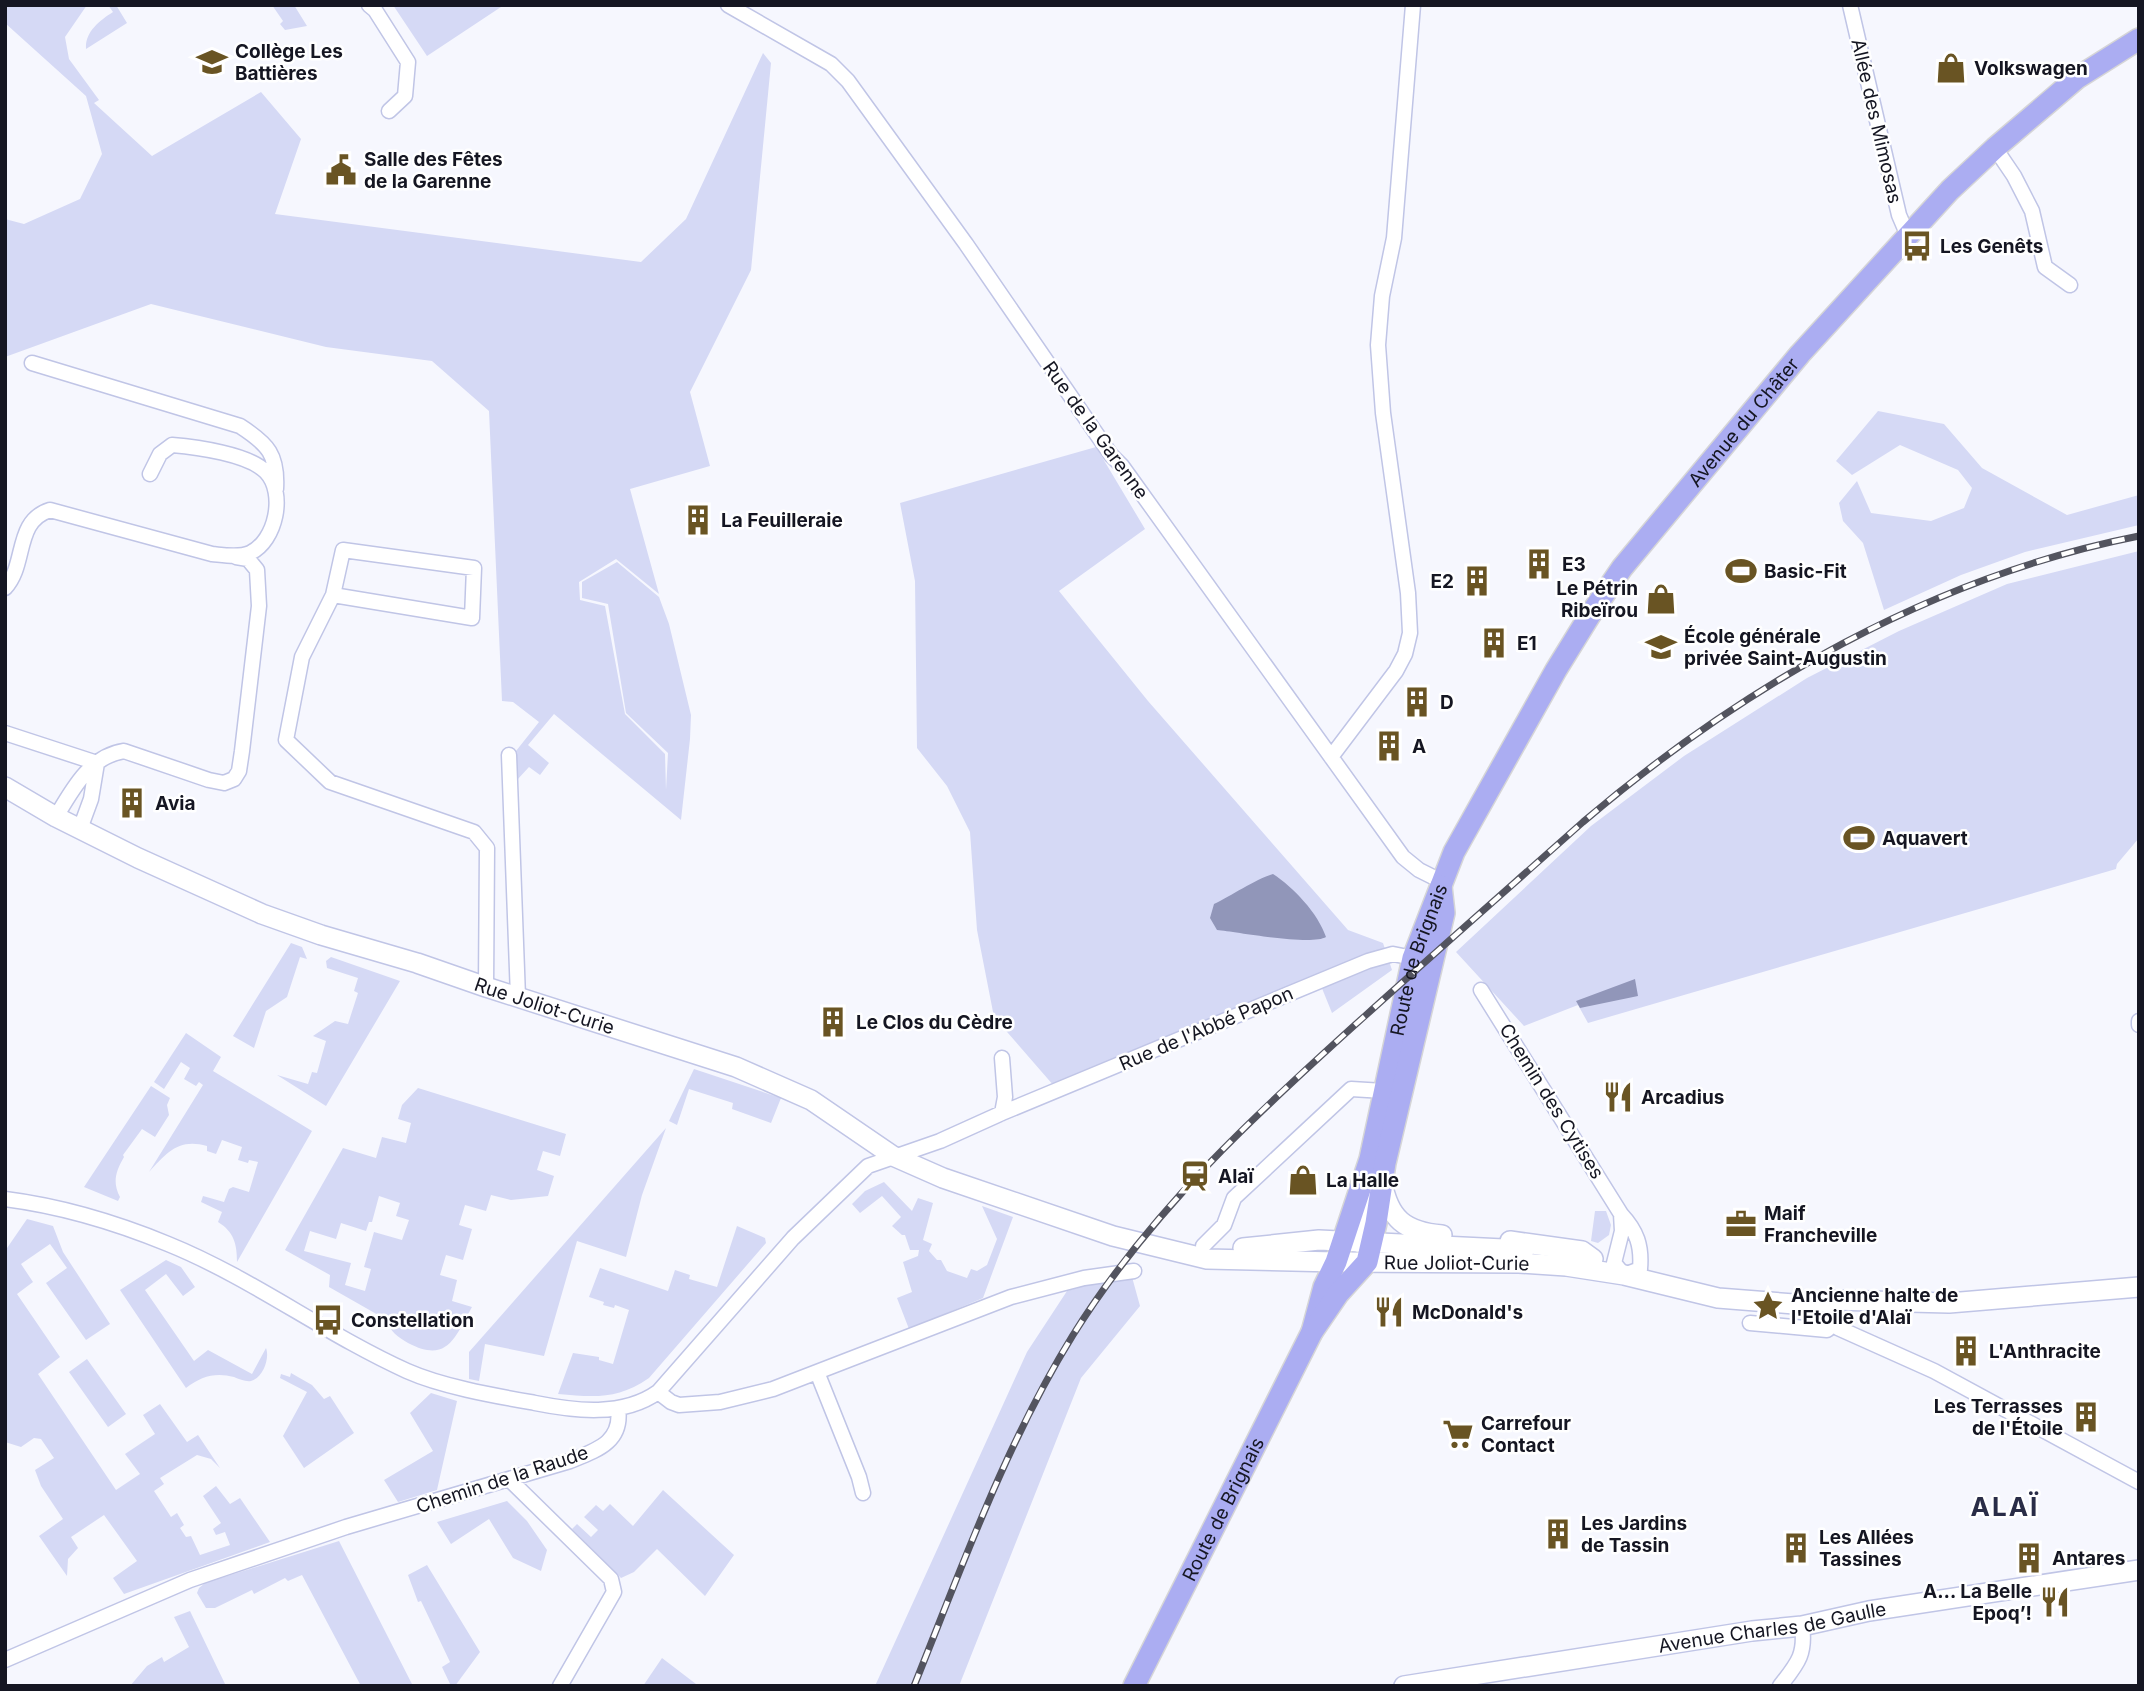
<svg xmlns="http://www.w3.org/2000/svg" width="2144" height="1691" viewBox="0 0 2144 1691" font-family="Inter,sans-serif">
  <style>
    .green { fill: #d5d9f5; fill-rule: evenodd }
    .water { fill: #9196b9 }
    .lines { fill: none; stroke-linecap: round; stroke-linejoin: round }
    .minor-casing { stroke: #c0c5e6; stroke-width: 17 }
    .secondary-casing { stroke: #c0c5e6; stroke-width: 22 }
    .primary-casing { stroke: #d5d5d7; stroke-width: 24 }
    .minor { stroke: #fff; stroke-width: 14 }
    .secondary { stroke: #fff; stroke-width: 19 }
    .primary { stroke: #abadf2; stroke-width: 21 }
    .rail-casing { stroke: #53545f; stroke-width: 7 }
    .rail { stroke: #fff; stroke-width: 4.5; stroke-dasharray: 13; stroke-linecap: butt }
    .labels { text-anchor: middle; stroke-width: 5; stroke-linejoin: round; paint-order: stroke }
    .poi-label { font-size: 19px; font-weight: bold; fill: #151622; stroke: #fff; text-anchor: start }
    .street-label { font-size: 19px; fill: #151622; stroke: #fff }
    .district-label { font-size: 26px; font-weight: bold; letter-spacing: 2px; fill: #2a2d47; stroke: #fff }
  </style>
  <rect width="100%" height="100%" fill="#f6f7fe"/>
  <path class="green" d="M5 5H87L65 37 69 59 99 100 94 103 152 156 261 92 301 139 275 214 641 262 686 219 763 53 771 63 751 270 690 392 710 466 630 489 659 594 616 559 579 582 580 600 605 606 625 714 665 754 666 790 668 753 626 713 608 604 582 598V582L617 562 659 597 669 624 691 715 690 739 681 820 554 714 528 745 549 763 540 775 529 767 517 780 516 751 539 722 513 702 502 701 489 411 432 361 326 347 151 304 5 357V219L24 224 80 199 102 154 86 96 5 23Z
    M108 5H116L127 23 86 49C85 32 99 21 113 12Z
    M272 5H294L307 26 285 30 280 24 283 21Z
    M393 5H504L427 56Z
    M1878 411 1944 424 1982 468 2067 515 2139 495V525L2025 552 1961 575 1884 610 1863 543 1843 521 1839 503 1857 481 1871 513 1931 521 1964 508 1972 488 1958 470 1900 445 1852 475 1836 461Z
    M1096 447 1145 529 1059 591 1148 701 1348 930 1383 943 1392 970 1332 1013 1317 976 1054 1086 994 1017 977 930 970 832 947 786 917 748 915 581 900 503Z
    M2139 551V838L2117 864 2116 869 1588 1023 1578 1005 1524 1026 1456 952 1591 826 1684 756 1807 678 1899 631 2007 584Z
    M291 943 302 947 307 959 300 957 287 997 266 1011 254 1048 233 1036Z
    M331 957 400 981 326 1106 277 1075 308 1084 312 1072 317 1073 326 1041 313 1036 335 1021 348 1024 358 993 354 991 358 978 327 968 326 961Z
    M186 1033 221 1057 213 1071 312 1131 237 1262C237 1244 234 1232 218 1222L222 1212 201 1202 203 1196 224 1202 229 1189 233 1187 249 1192 258 1162 249 1160 248 1163 238 1160 242 1147 222 1140 216 1154 207 1151V1146C178 1138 167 1153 149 1172L203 1085 199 1082 196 1086 184 1079 190 1068 181 1062 164 1089 154 1082Z
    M694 1069 781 1098 771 1123 732 1109 733 1103 689 1089 677 1125 669 1121Z
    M151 1086 170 1098 167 1105 169 1115 155 1137 142 1129 123 1155 124 1157C116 1171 112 1182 120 1197L118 1201 84 1187Z
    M418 1088 566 1134 560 1156 543 1151 537 1170 554 1176 548 1196 511 1200 491 1195 486 1211 465 1205 459 1225 472 1229 463 1260 446 1255 440 1275 457 1280 452 1301 472 1307C455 1337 448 1364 408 1343 398 1337 390 1332 387 1320L329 1287 330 1275 285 1250 343 1148 376 1158 382 1137 406 1143 411 1123 398 1119 402 1105ZM379 1196 400 1203 396 1216 409 1220 402 1240 374 1232 364 1267 371 1269 365 1291 345 1285 351 1263 304 1251 310 1231 336 1239 341 1223 366 1231 369 1222H372Z
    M666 1128 642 1195 626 1257 577 1241 544 1356 485 1344 479 1381 469 1379V1352Z
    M884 1182 912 1211 918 1198 933 1203 923 1240 932 1244 929 1251 937 1260H941L947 1271 967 1278 971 1269 977 1271 987 1265 997 1239 982 1206 1013 1217 983 1298 909 1329 897 1298 912 1292 903 1262 918 1256 919 1250H910L905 1235H902L892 1226 901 1217 882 1196 860 1213 852 1204 865 1191Z
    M1595 1211H1606L1611 1225 1609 1235 1598 1243 1591 1241Z
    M27 1219 53 1226 63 1252 110 1324 86 1340 46 1283 67 1268 50 1244 21 1264 33 1282 17 1294 60 1357 38 1374 116 1490 140 1474 125 1454 155 1434 143 1415 160 1404 187 1442 198 1435 220 1468 211 1459 197 1455 160 1478 164 1484 154 1491 171 1517 177 1513 184 1525 180 1528 186 1537 191 1536 200 1555 230 1545 225 1532 216 1535 213 1529 221 1523 203 1496 216 1486 230 1504 240 1498 270 1542 124 1594 113 1578 137 1561 104 1515 71 1537 78 1548 68 1559 67 1576 39 1536 63 1519 41 1486 35 1470 54 1458 41 1439 34 1438 21 1447 5 1442V1251Z
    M737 1226 765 1238 766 1243 649 1378C617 1400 594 1397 558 1394L573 1353 599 1357V1360L613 1364 629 1310 615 1305 614 1308 603 1305 604 1302 589 1297 600 1268 668 1291 675 1270 690 1275 689 1279 717 1287Z
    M166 1260 181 1267 195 1287 183 1296 166 1274 145 1290 194 1361 208 1350 252 1374 266 1348C270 1358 263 1378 251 1381 246 1382 239 1379 234 1377 216 1372 201 1376 186 1388L120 1290Z
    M1132 1277 1140 1306 1081 1378 959 1686H875L1027 1352 1067 1291 1094 1283Z
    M87 1359 126 1414 108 1427 69 1372Z
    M291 1373 312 1385 324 1399 330 1396 354 1433 304 1468 283 1436 307 1392 280 1378 281 1374 290 1377Z
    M431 1393 457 1401 437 1490 398 1502 384 1480 433 1451 410 1413Z
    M663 1490 734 1555 705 1596 657 1549 634 1572 621 1578 572 1529 577 1524 591 1537 598 1530 584 1517 596 1505 603 1511 610 1504 633 1526Z
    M507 1501 527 1521 547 1550 541 1571 513 1558 489 1519 451 1544 437 1522Z
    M339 1541 413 1686H361L302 1575 288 1581 285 1578 254 1594 252 1590 215 1608H206L197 1593 199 1588 205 1583Z
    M427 1565 480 1652 455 1686H451L442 1667 450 1662 421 1601 418 1602 408 1575Z
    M190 1611 226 1686H130L147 1666 162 1657 164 1662 189 1647 174 1617Z
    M662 1658 696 1684 643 1686Z"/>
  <path class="water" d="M1273 874C1293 887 1318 913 1326 937 1311 946 1238 932 1217 930L1210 918 1214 904C1231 896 1256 879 1273 874Z
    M1635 979 1638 996 1580 1008 1576 1001Z"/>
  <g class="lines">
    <g class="minor-casing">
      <path id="minor" d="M369 5 375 10 408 62 405 96 389 111
        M728 5 831 64 848 81 966 244 1111 455 1122 466 1403 857 1419 870 1441 881
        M1850 5 1899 215 1908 236
        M1995 148 2014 176 2032 211 2045 267 2070 285
        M32 363 240 426C268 444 278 455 276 489
        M5 588C27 565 14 521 50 510L212 554C223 555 239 558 250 553 276 541 286 493 266 472 249 454 196 447 172 445L160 454 150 474
        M333 595 472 618 474 568 343 550 333 595 302 657 286 740 330 782 474 832 487 848 486 987
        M5 733 97 763
        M509 755 518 997
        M1331 757 1396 671 1405 654 1410 633 1408 593 1383 413 1378 345 1382 296 1394 238 1413 5
        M56 817C72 790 90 756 124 751L209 780 224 783 234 779 239 771 242 751 259 606 257 570 248 559 236 557
        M80 829 91 799 97 763
        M1481 990 1621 1214C1637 1231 1642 1246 1640 1269L1624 1275 1614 1263 1622 1231 1621 1214
        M2139 1021V1025
        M1002 1058 1005 1097 1002 1113
        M5 1199C60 1206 117 1223 168 1244 252 1278 325 1334 407 1371 443 1387 496 1396 535 1403 575 1411 623 1417 658 1392L793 1238 868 1166 940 1141 1002 1113 1368 961 1393 954 1413 958
        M1203 1246 1224 1225 1234 1198 1351 1089 1384 1091
        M1831 1300 1832 1321 1838 1328 1934 1371 2139 1482
        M1750 1323 1827 1330 1834 1324
        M817 1372 859 1477 863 1493
        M658 1392 671 1402 679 1405 720 1402 773 1389 1011 1297 1084 1278 1134 1271
        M510 1480 611 1579 614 1592 560 1686
        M5 1660 190 1580 346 1527 570 1461C597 1450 623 1442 618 1408
        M1780 1686C1797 1664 1806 1655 1802 1626"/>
    </g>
    <g class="secondary-casing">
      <g id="secondary">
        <path id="s1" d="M5 787 56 817 138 858 262 914 321 935 417 963 486 987 736 1067 811 1100 893 1156 943 1178 1113 1236 1207 1259 1336 1262 1519 1263 1566 1266 1624 1275 1718 1298 1807 1305 1831 1300 1949 1303 2139 1287"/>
        <path d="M1382 1182C1389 1219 1405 1232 1442 1235"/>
        <path d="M1510 1241 1582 1251 1593 1259"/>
        <path d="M1358 1242 1372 1180 1371 1171"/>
        <path d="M1243 1248 1319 1240 1524 1250"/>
        <path id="s2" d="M1404 1686 1752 1631 1802 1626 1869 1611 2139 1570"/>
      </g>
    </g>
    <g class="primary-casing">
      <g id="primary">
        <path id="s3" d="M1312 1332 1324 1287 1336 1262 1370 1159 1413 958 1454 852 1556 670 1590 615 1622 568 1800 354 1950 190 1995 148 2077 78 2139 39"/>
        <path id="s4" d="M1134 1686 1312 1332 1338 1294 1367 1262 1376 1223 1385 1163 1444 913 1441 886"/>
      </g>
    </g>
    <use href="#minor" class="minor"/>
    <use href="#secondary" class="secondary"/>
    <use href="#primary" class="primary"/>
    <g class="rail-casing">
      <path id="rail" d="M914 1686C962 1567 1005 1445 1073 1335 1151 1210 1258 1112 1366 1015 1438 950 1511 886 1583 822 1743 686 1931 577 2139 536"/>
    </g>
    <use href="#rail" class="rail"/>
  </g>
  <defs>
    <g id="school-bare" transform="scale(2.415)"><path d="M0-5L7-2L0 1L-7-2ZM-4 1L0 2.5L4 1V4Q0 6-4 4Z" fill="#695423" stroke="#fff" stroke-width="2.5" paint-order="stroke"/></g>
    <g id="shop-bare" transform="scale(2.415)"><path d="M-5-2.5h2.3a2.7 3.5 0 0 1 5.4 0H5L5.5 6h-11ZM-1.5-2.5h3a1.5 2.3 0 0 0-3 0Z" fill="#695423" stroke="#fff" stroke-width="2.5" paint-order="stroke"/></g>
    <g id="civic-bare" transform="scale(2.415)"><path d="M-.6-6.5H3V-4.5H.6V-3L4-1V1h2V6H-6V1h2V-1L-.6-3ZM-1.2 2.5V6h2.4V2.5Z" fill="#695423" stroke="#fff" stroke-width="2.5" paint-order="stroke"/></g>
    <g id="bus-bare" transform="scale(2.415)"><path d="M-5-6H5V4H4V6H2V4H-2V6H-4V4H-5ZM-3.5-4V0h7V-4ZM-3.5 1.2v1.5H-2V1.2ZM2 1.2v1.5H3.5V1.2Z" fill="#695423" stroke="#fff" stroke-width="2.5" paint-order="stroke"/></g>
    <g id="building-bare" transform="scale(2.415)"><path d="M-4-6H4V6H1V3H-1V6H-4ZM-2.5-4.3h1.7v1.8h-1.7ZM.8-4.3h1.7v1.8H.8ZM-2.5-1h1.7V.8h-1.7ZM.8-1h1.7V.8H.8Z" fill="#695423" stroke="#fff" stroke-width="2.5" paint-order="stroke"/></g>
    <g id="stadium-bare" transform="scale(2.415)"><path d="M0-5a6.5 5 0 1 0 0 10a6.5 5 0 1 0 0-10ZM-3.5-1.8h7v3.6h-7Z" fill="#695423" stroke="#fff" stroke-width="2.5" paint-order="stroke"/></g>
    <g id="restaurant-bare" transform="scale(2.415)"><path d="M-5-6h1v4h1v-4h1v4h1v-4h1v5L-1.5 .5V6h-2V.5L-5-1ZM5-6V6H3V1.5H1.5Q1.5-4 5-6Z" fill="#695423" stroke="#fff" stroke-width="2.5" paint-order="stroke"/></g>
    <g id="station-bare" transform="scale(2.415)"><path d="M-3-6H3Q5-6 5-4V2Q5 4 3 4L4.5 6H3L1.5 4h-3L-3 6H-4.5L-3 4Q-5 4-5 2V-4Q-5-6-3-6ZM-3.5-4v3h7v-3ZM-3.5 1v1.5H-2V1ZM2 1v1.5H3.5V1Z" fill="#695423" stroke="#fff" stroke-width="2.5" paint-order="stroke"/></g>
    <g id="office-bare" transform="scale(2.415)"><path d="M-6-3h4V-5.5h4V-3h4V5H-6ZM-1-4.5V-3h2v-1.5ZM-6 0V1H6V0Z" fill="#695423" stroke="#fff" stroke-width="2.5" paint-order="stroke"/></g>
    <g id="sight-bare" transform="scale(2.415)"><path d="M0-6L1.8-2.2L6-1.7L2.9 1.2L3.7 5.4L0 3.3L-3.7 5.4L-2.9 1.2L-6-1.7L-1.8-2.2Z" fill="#695423" stroke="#fff" stroke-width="2.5" paint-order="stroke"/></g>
    <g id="supermarket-bare" transform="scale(2.415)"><path d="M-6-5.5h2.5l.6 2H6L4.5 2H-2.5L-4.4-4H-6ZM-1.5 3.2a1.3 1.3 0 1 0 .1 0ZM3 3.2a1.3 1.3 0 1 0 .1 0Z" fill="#695423" stroke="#fff" stroke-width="2.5" paint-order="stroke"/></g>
  </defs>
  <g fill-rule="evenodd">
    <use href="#school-bare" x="212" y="62"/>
    <use href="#shop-bare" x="1951" y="68"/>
    <use href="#civic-bare" x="341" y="170"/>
    <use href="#bus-bare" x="1917" y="246"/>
    <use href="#building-bare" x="698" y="520"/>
    <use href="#building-bare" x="1539" y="564"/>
    <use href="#stadium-bare" x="1741" y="571"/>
    <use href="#building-bare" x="1477" y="581"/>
    <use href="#shop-bare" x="1661" y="599"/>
    <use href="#building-bare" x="1494" y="643"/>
    <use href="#school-bare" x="1661" y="647"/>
    <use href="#building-bare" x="1417" y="702"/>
    <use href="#building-bare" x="1389" y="746"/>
    <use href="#building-bare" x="132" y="803"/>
    <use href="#stadium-bare" x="1859" y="838"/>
    <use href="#building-bare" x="833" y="1022"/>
    <use href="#restaurant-bare" x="1618" y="1097"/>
    <use href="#station-bare" x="1195" y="1176"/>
    <use href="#shop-bare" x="1303" y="1180"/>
    <use href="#office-bare" x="1741" y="1224"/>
    <use href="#sight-bare" x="1768" y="1306"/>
    <use href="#restaurant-bare" x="1389" y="1312"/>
    <use href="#bus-bare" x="328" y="1320"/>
    <use href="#building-bare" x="1966" y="1351"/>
    <use href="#building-bare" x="2086" y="1417"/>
    <use href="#supermarket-bare" x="1458" y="1434"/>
    <use href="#building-bare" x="1558" y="1534"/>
    <use href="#building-bare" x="1796" y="1548"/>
    <use href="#building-bare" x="2029" y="1558"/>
    <use href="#restaurant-bare" x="2055" y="1602"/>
  </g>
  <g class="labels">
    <g class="poi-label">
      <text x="235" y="58">Collège Les<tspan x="235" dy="22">Battières</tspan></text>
      <text x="1974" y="75">Volkswagen</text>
      <text x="364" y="166">Salle des Fêtes<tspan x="364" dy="22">de la Garenne</tspan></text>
      <text x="1940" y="253">Les Genêts</text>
      <text x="721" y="527">La Feuilleraie</text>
      <text x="1562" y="571">E3</text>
      <text x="1764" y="578">Basic-Fit</text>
      <text x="1454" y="588" text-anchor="end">E2</text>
      <text x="1638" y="595" text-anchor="end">Le Pétrin<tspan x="1638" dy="22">Ribeïrou</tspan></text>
      <text x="1684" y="643">École générale<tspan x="1684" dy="22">privée Saint-Augustin</tspan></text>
      <text x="1517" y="650">E1</text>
      <text x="1440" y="709">D</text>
      <text x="1412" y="753">A</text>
      <text x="155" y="810">Avia</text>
      <text x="1882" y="845">Aquavert</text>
      <text x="856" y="1029">Le Clos du Cèdre</text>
      <text x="1641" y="1104">Arcadius</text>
      <text x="1218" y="1183">Alaï</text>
      <text x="1326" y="1187">La Halle</text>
      <text x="1764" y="1220">Maif<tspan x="1764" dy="22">Francheville</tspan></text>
      <text x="1791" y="1302">Ancienne halte de<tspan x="1791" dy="22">l'Etoile d'Alaï</tspan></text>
      <text x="1412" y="1319">McDonald's</text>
      <text x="351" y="1327">Constellation</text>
      <text x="1989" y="1358">L'Anthracite</text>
      <text x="2063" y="1413" text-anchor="end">Les Terrasses<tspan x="2063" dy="22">de l'Étoile</tspan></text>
      <text x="1481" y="1430">Carrefour<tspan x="1481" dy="22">Contact</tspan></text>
      <text x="1581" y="1530">Les Jardins<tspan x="1581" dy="22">de Tassin</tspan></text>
      <text x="1819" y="1544">Les Allées<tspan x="1819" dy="22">Tassines</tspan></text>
      <text x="2052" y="1565">Antares</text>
      <text x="2032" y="1598" text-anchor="end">A… La Belle<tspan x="2032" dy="22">Epoq’!</tspan></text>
    </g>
    <g class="street-label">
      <text transform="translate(1877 121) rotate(77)" y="7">Allée des Mimosas</text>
      <text dy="7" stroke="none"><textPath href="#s3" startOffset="1022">Avenue du Châter</textPath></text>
      <text transform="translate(1096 430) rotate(54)" y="7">Rue de la Garenne</text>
      <text dy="7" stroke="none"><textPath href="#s3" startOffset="388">Route de Brignais</textPath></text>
      <text dy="7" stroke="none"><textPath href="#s1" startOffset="584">Rue Joliot-Curie</textPath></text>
      <text transform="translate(1206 1028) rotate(-23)" y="7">Rue de l'Abbé Papon</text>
      <text transform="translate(1552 1101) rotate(58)" y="7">Chemin des Cytises</text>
      <text dy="7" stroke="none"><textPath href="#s1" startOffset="1547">Rue Joliot-Curie</textPath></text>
      <text transform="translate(502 1479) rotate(-18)" y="7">Chemin de la Raude</text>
      <text dy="7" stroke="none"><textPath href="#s4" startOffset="198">Route de Brignais</textPath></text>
      <text dy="7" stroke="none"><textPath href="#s2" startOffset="373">Avenue Charles de Gaulle</textPath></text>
    </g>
    <g class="district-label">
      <text x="2005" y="1516">ALAÏ</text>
    </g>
  </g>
  <rect width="2144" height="1691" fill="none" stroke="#151622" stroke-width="14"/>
</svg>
